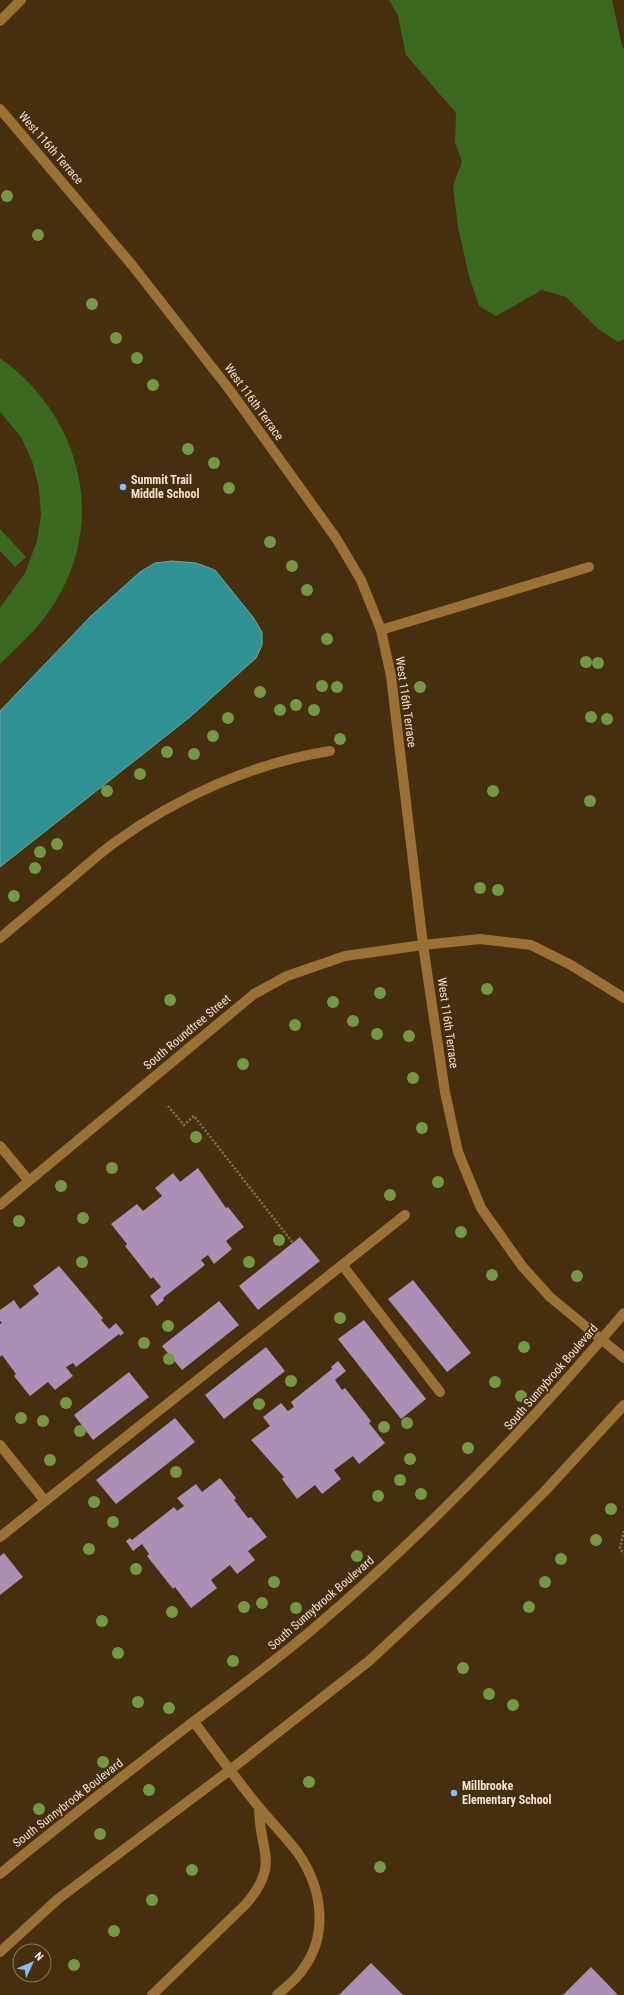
<svg xmlns="http://www.w3.org/2000/svg" width="624" height="1995" viewBox="0 0 624 1995" font-family="'Roboto Condensed',sans-serif">
  <style>
    .green { fill: #3b691e }
    .water { fill: #309292; stroke: #6aaaa5 }
    .building { fill: #a990b4 }
    .lines { fill: none; stroke-linecap: round; stroke-linejoin: round }
    .path { stroke: #837154; stroke-width: 2.5; stroke-dasharray: 2 2; stroke-linecap: butt }
    .minor { stroke: #9a7235; stroke-width: 10 }
    .tree { fill: #759844 }
    .poi-dot { fill: #89bafc; stroke: #452f0c; stroke-width: 1.5 }
    .labels { text-anchor: middle; stroke-width: 4; stroke-linejoin: round; paint-order: stroke }
    .street-label { font-size: 12px; fill: #f0e3d0; stroke: #452f0c }
    .poi-label { font-size: 12px; font-weight: bold; fill: #f0e3d0; stroke: #452f0c; text-anchor: start }
  </style>
  <rect width="100%" height="100%" fill="#452f0c"/>
  <path class="green" d="M389 0H612L622 46 624 49V339L618 342 598 329 566 297 542 290 496 316 479 306 469 276 458 227 453 186 462 162 455 142 456 113 406 55 398 16Z
    M0 358C75 411 106 509 61 592 46 621 23 642 0 664V608L25 573 37 541 41 515 39 489 32 461 21 437 0 412Z
    M0 529 26 557 15 567 0 551Z"/>
  <path class="water" d="M172 561 196 563 215 570 253 617 262 632V645L256 658 190 717 0 867V711L91 616 140 572 155 563Z"/>
  <path class="building" d="M198 1168 226 1208 228 1207 244 1227 226 1241 232 1249 214 1264 208 1255 201 1260 205 1265 163 1298 164 1300 157 1306 150 1296 161 1287 153 1277 151 1279 125 1246 127 1244 111 1224 137 1204 143 1211 162 1196 155 1188 173 1173 180 1182Z
    M300 1237 320 1261 258 1310 239 1286Z
    M59 1266 103 1318 101 1320 109 1329 116 1323 124 1333 120 1336 119 1334 76 1367 73 1363 66 1367 73 1376 55 1390 48 1382 30 1396 14 1376 16 1374 2 1355 0 1357V1324L2 1323 0 1321V1310L14 1300 20 1309 39 1294 33 1286Z
    M413 1280 471 1353 447 1372 388 1299Z
    M219 1301 239 1325 182 1370 162 1346Z
    M364 1320 426 1399 401 1419 338 1339Z
    M266 1347 285 1371 224 1419 205 1395Z
    M338 1361 346 1371 335 1380 342 1390 345 1388 371 1421 369 1423 385 1443 359 1464 353 1456 334 1470 341 1479 322 1494 315 1485 297 1499 282 1479 284 1477 251 1440 270 1426 263 1417 281 1403 288 1411 294 1407 291 1402 332 1369 331 1367Z
    M129 1372 149 1397 93 1440 74 1415Z
    M175 1418 195 1442 116 1504 96 1480Z
    M220 1478 236 1498 234 1500 248 1518 251 1517 267 1537 248 1551 255 1560 237 1574 230 1565 211 1580 217 1588 191 1608 175 1587 173 1589 147 1556 149 1554 142 1544 133 1551 126 1541 130 1538 132 1540 174 1507 177 1511 184 1506 177 1498 196 1484 202 1492Z
    M4 1553 23 1577 0 1595V1556Z
    M371 1963 403 1995H339Z
    M591 1967 618 1995H563Z"/>
  <g class="lines">
    <path class="path" d="M168 1106 184 1125 194 1116 293 1243
      M624 1531 620 1548 624 1554"/>
    <path class="minor" d="M0 21 21 0
      M0 109 132 265 229 389 336 538 361 580 381 630 391 676 423 945 445 1092 458 1152 481 1208 522 1266 550 1297 624 1358
      M381 630 589 567
      M0 938C25 917 50 896 74 876 87 865 100 853 114 843 177 797 253 763 330 751
      M0 1146 29 1181
      M0 1205 254 994 287 976 345 956 423 945 480 939 531 945 571 965 624 998
      M343 1266 440 1392
      M0 1445 45 1501
      M0 1537 405 1215
      M194 1722C215 1750 236 1779 258 1806 271 1822 286 1837 298 1853 322 1888 329 1934 303 1969 297 1979 286 1987 277 1995
      M0 1874C63 1822 128 1772 193 1722 233 1692 274 1662 313 1629 426 1533 528 1427 624 1313
      M0 1952 58 1899 230 1770 369 1661 457 1579 544 1492 624 1405
      M152 1995 246 1904C281 1862 259 1853 259 1807"/>
  </g>
  <g class="tree">
    <circle cx="7" cy="196" r="6"/>
    <circle cx="38" cy="235" r="6"/>
    <circle cx="92" cy="304" r="6"/>
    <circle cx="116" cy="338" r="6"/>
    <circle cx="137" cy="358" r="6"/>
    <circle cx="153" cy="385" r="6"/>
    <circle cx="188" cy="449" r="6"/>
    <circle cx="214" cy="463" r="6"/>
    <circle cx="229" cy="488" r="6"/>
    <circle cx="270" cy="542" r="6"/>
    <circle cx="292" cy="566" r="6"/>
    <circle cx="307" cy="590" r="6"/>
    <circle cx="327" cy="639" r="6"/>
    <circle cx="586" cy="662" r="6"/>
    <circle cx="598" cy="663" r="6"/>
    <circle cx="322" cy="686" r="6"/>
    <circle cx="337" cy="687" r="6"/>
    <circle cx="420" cy="687" r="6"/>
    <circle cx="260" cy="692" r="6"/>
    <circle cx="296" cy="705" r="6"/>
    <circle cx="280" cy="710" r="6"/>
    <circle cx="314" cy="710" r="6"/>
    <circle cx="591" cy="717" r="6"/>
    <circle cx="228" cy="718" r="6"/>
    <circle cx="607" cy="719" r="6"/>
    <circle cx="213" cy="736" r="6"/>
    <circle cx="340" cy="739" r="6"/>
    <circle cx="167" cy="752" r="6"/>
    <circle cx="194" cy="754" r="6"/>
    <circle cx="140" cy="774" r="6"/>
    <circle cx="107" cy="791" r="6"/>
    <circle cx="493" cy="791" r="6"/>
    <circle cx="590" cy="801" r="6"/>
    <circle cx="57" cy="844" r="6"/>
    <circle cx="40" cy="852" r="6"/>
    <circle cx="35" cy="868" r="6"/>
    <circle cx="480" cy="888" r="6"/>
    <circle cx="498" cy="890" r="6"/>
    <circle cx="14" cy="896" r="6"/>
    <circle cx="487" cy="989" r="6"/>
    <circle cx="380" cy="993" r="6"/>
    <circle cx="170" cy="1000" r="6"/>
    <circle cx="333" cy="1002" r="6"/>
    <circle cx="353" cy="1021" r="6"/>
    <circle cx="295" cy="1025" r="6"/>
    <circle cx="377" cy="1034" r="6"/>
    <circle cx="409" cy="1036" r="6"/>
    <circle cx="243" cy="1064" r="6"/>
    <circle cx="413" cy="1078" r="6"/>
    <circle cx="422" cy="1128" r="6"/>
    <circle cx="196" cy="1137" r="6"/>
    <circle cx="112" cy="1168" r="6"/>
    <circle cx="438" cy="1182" r="6"/>
    <circle cx="61" cy="1186" r="6"/>
    <circle cx="390" cy="1195" r="6"/>
    <circle cx="83" cy="1218" r="6"/>
    <circle cx="19" cy="1221" r="6"/>
    <circle cx="461" cy="1232" r="6"/>
    <circle cx="279" cy="1240" r="6"/>
    <circle cx="82" cy="1262" r="6"/>
    <circle cx="249" cy="1262" r="6"/>
    <circle cx="492" cy="1275" r="6"/>
    <circle cx="577" cy="1276" r="6"/>
    <circle cx="340" cy="1318" r="6"/>
    <circle cx="168" cy="1326" r="6"/>
    <circle cx="144" cy="1343" r="6"/>
    <circle cx="524" cy="1347" r="6"/>
    <circle cx="169" cy="1359" r="6"/>
    <circle cx="291" cy="1381" r="6"/>
    <circle cx="495" cy="1382" r="6"/>
    <circle cx="521" cy="1396" r="6"/>
    <circle cx="66" cy="1403" r="6"/>
    <circle cx="259" cy="1404" r="6"/>
    <circle cx="21" cy="1418" r="6"/>
    <circle cx="43" cy="1421" r="6"/>
    <circle cx="407" cy="1423" r="6"/>
    <circle cx="384" cy="1427" r="6"/>
    <circle cx="80" cy="1431" r="6"/>
    <circle cx="468" cy="1448" r="6"/>
    <circle cx="410" cy="1459" r="6"/>
    <circle cx="50" cy="1460" r="6"/>
    <circle cx="176" cy="1472" r="6"/>
    <circle cx="400" cy="1480" r="6"/>
    <circle cx="421" cy="1494" r="6"/>
    <circle cx="378" cy="1496" r="6"/>
    <circle cx="94" cy="1502" r="6"/>
    <circle cx="611" cy="1509" r="6"/>
    <circle cx="113" cy="1522" r="6"/>
    <circle cx="596" cy="1540" r="6"/>
    <circle cx="89" cy="1549" r="6"/>
    <circle cx="357" cy="1556" r="6"/>
    <circle cx="561" cy="1559" r="6"/>
    <circle cx="136" cy="1569" r="6"/>
    <circle cx="274" cy="1582" r="6"/>
    <circle cx="545" cy="1582" r="6"/>
    <circle cx="262" cy="1603" r="6"/>
    <circle cx="244" cy="1607" r="6"/>
    <circle cx="529" cy="1607" r="6"/>
    <circle cx="296" cy="1608" r="6"/>
    <circle cx="172" cy="1612" r="6"/>
    <circle cx="102" cy="1621" r="6"/>
    <circle cx="118" cy="1653" r="6"/>
    <circle cx="233" cy="1661" r="6"/>
    <circle cx="463" cy="1668" r="6"/>
    <circle cx="489" cy="1694" r="6"/>
    <circle cx="138" cy="1702" r="6"/>
    <circle cx="513" cy="1705" r="6"/>
    <circle cx="169" cy="1708" r="6"/>
    <circle cx="103" cy="1762" r="6"/>
    <circle cx="309" cy="1782" r="6"/>
    <circle cx="149" cy="1790" r="6"/>
    <circle cx="39" cy="1809" r="6"/>
    <circle cx="100" cy="1834" r="6"/>
    <circle cx="380" cy="1867" r="6"/>
    <circle cx="192" cy="1870" r="6"/>
    <circle cx="152" cy="1900" r="6"/>
    <circle cx="114" cy="1931" r="6"/>
    <circle cx="74" cy="1965" r="6"/>
  </g>
  <g class="poi-dot">
    <circle cx="123" cy="487" r="4"/>
    <circle cx="454" cy="1793" r="4"/>
  </g>
  <g class="labels">
    <g class="street-label">
      <text transform="translate(51 148) rotate(49)" y="4">West 116th Terrace</text>
      <text transform="translate(254 402) rotate(54)" y="4">West 116th Terrace</text>
      <text transform="translate(406 702) rotate(82)" y="4">West 116th Terrace</text>
      <text transform="translate(448 1023) rotate(82)" y="4">West 116th Terrace</text>
      <text transform="translate(187 1032) rotate(-40)" y="4">South Roundtree Street</text>
      <text transform="translate(551 1377) rotate(-49)" y="4">South Sunnybrook Boulevard</text>
      <text transform="translate(321 1603) rotate(-41)" y="4">South Sunnybrook Boulevard</text>
      <text transform="translate(68 1803) rotate(-38)" y="4">South Sunnybrook Boulevard</text>
    </g>
    <g class="poi-label">
      <text x="131" y="484">Summit Trail<tspan x="131" dy="14">Middle School</tspan></text>
      <text x="462" y="1790">Millbrooke<tspan x="462" dy="14">Elementary School</tspan></text>
    </g>
  </g>
  <g transform="translate(32 1963) rotate(46)"><circle r="19" fill="#452f0c" stroke="#89775a"/>
  <path d="M0-3L7 15L0 10L-7 15Z" fill="#89bafc"/>
  <text y="-6" font-size="11" font-weight="bold" text-anchor="middle" fill="#f0e3d0">N</text>
  </g>
</svg>
